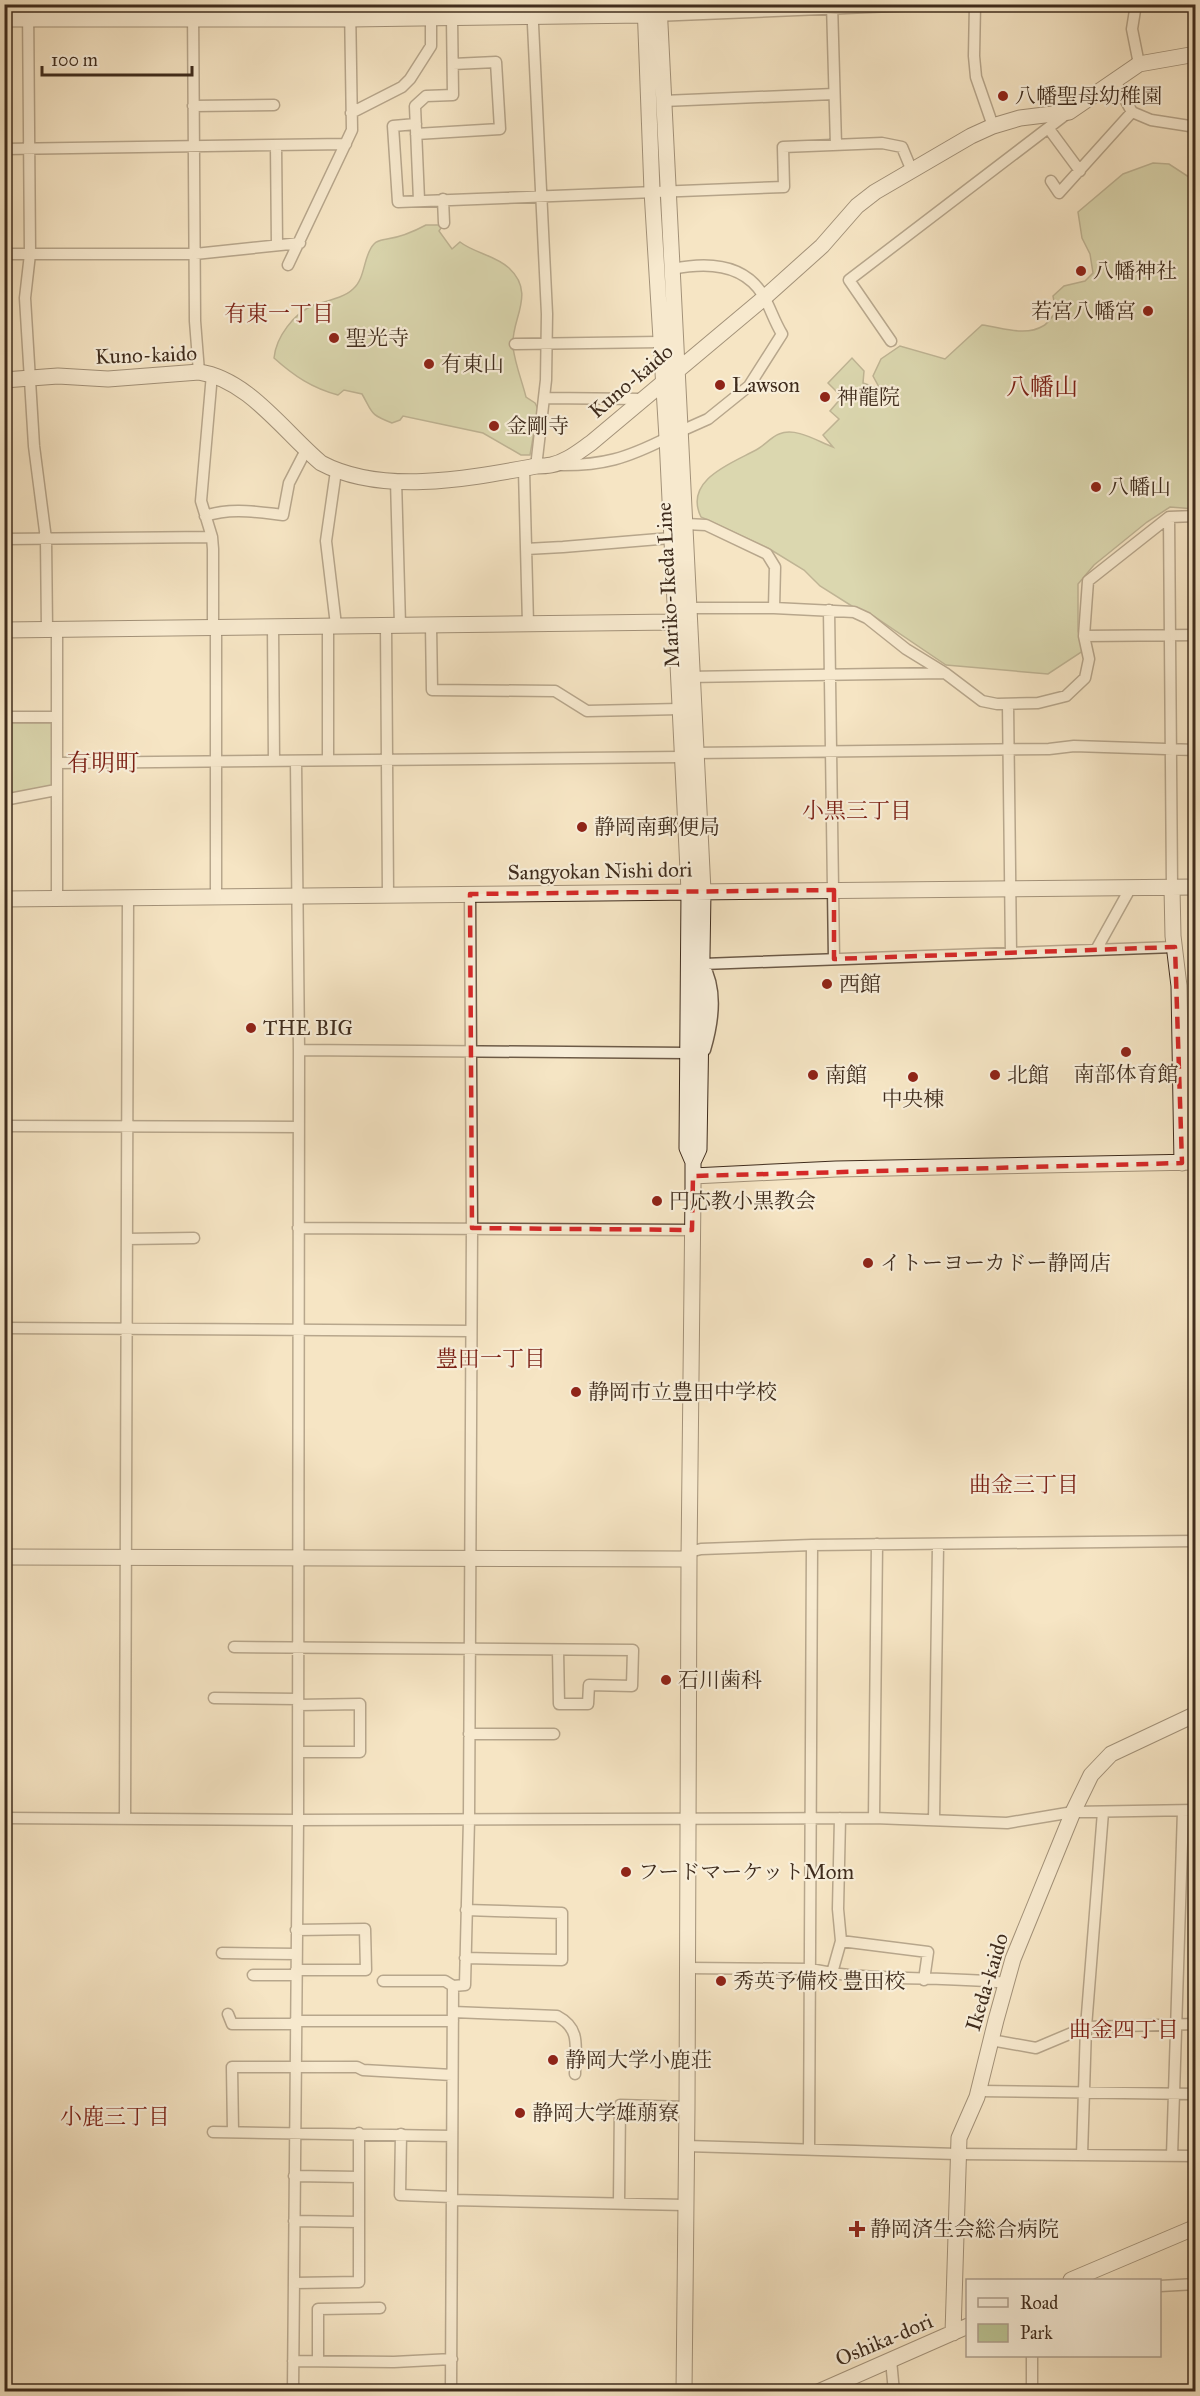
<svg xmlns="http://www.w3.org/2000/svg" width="1200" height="2396" viewBox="0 0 1200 2396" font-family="'IM FELL Great Primer','Noto Serif JP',serif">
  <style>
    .green { fill: #bbc595; stroke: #7d7859; stroke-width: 1.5 }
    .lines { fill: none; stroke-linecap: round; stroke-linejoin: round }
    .street-casing { stroke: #6c5a47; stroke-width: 13 }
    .secondary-casing { stroke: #3f2c1d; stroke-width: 17 }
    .street { stroke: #f8eed9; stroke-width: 10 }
    .secondary { stroke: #f8eed9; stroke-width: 15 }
    .marked { fill: none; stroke: #d62828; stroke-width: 4.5; stroke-dasharray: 12 8; stroke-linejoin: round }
    .poi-dot { fill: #8f2418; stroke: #f8eed9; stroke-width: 2 }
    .labels { text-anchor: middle; stroke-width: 4.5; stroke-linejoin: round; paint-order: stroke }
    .poi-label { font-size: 21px; fill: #3f2c1d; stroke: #f8eed9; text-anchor: start }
    .street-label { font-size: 21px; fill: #3f2c1d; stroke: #f8eed9 }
    .neighbourhood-label { font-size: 22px; fill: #7a1f14; stroke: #f8eed9 }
    .quarter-label { font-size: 24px; fill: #7a1f14; stroke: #f8eed9 }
  </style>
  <rect width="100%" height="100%" fill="#f5e5c4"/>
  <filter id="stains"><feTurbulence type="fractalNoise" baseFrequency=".00333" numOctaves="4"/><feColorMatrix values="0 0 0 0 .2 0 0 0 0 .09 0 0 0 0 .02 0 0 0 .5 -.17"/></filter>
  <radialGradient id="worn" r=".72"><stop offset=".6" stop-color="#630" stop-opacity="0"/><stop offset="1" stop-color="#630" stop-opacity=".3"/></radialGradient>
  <path class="green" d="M1153 163 1169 164 1195 181V509L1170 507 1147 522 1094 565 1078 584V631L1083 651 1048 674 946 665 872 615 855 608 820 586 804 570 768 548 701 517C683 480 732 463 756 450 764 446 771 437 779 434 796 427 817 441 833 447L823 435 839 419 830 411 842 397 828 383 852 358 864 371 863 383 880 389 873 376 881 359 900 346 945 359 982 325C1001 327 1025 337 1043 326 1048 324 1052 316 1056 312L1053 296 1064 286 1085 281 1093 273 1090 254 1082 238 1078 212 1123 174Z
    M426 225H443L439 231 452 249 460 242C474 253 495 255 509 268 537 294 510 320 513 347 515 364 522 381 526 397L535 403 538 409 530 455H521L483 433 403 416 400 420 392 423C369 414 373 413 362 394L344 390 338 395C312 388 294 376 274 358 276 337 294 313 314 305 326 301 344 298 353 289 366 278 363 255 374 244 378 240 383 240 387 239 402 237 413 232 426 225Z
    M8 723H52V788L9 794Z"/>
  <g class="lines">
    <g class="street-casing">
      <path id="street" d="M28 4 30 254 25 298 34 446 46 539 47 630
        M193 4 195 321 199 372
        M532 4 547 314 546 380 536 467
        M832 4 836 145
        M975 4 974 56 976 77 993 126
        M1136 4 1132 29 1139 64
        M654 16 941 4
        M663 101 834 94
        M193 106 274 105
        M1132 112 1151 120 1196 127
        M351 113 402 87 410 79 431 46V17
        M416 124 393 126 398 202 784 187 783 147 882 143 902 147 912 171
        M1049 129 1080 171
        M416 134 500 129 496 62 453 64
        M276 145 277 245
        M4 149 346 144
        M1051 181 1059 193 1132 112 1115 81
        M443 199 444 223
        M419 200 415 106 426 96 453 95 452 18
        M4 254H195L300 243
        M288 265 352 130 350 4
        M673 269C707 262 743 263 763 295 770 307 774 321 782 334L749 386 708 419 681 431
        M891 341 849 280 1069 112
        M515 344 661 342
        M212 374 201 501 212 537 213 549V626
        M545 398 643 399
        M557 465C603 466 627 458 667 438
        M524 470 528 624
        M336 471 326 541 336 625
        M396 480 400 625
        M205 516C231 507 257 512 283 515L289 483 306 450
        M4 539 212 537
        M526 549 563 547 671 538 686 524 706 525 767 554 775 567 774 608
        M690 608H774L854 612 867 618 906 649 945 673
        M829 610 834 959
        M328 625V760
        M386 625 388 895
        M431 625 432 690 555 691 587 711 680 709
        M273 626 274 761
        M216 627V896
        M1084 636 1088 581 1169 517
        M687 677 945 673 982 701 997 704 1038 703 1066 696 1085 678 1089 659 1084 636 1196 635
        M1008 704 1011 953
        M4 717H57
        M690 753 1049 749 1074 746 1196 750
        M57 763 682 757
        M4 800 56 790
        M1172 888 1169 517 1196 516
        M57 898V630
        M1096 950 1131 887
        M299 1050 688 1053
        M705 1050C713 1023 718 989 703 964L1175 947
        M4 1126 299 1127
        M298 1228 692 1230
        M127 1239 194 1238
        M4 1328 470 1331
        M689 1552 701 1549 812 1545 1196 1541
        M234 1647 633 1650 632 1686 589 1685 588 1704H559L558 1650
        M214 1698 298 1699
        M469 1734H554
        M298 1752H360V1704L298 1705
        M4 1818 298 1820 874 1818 1007 1823 1073 1812 1196 1810
        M874 1818 877 1544
        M125 1819 128 897
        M934 1820 938 1545
        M841 1941 928 1952 924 1980
        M222 1953 296 1954
        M465 1958 562 1960V1913L466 1910
        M687 1968 810 1969 832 1973 841 1941 838 1909 840 1818
        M296 1970H366L365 1929 296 1930
        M832 1973C890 1981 948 1976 1007 1983
        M253 1975H296
        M383 1981H445L453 1986
        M453 2012 557 2016C582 2029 575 2048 575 2074
        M228 2014 232 2024H295
        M295 2021H453
        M991 2040 1036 2048 1086 2027 1196 2024
        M979 2091 1196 2094
        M213 2132 451 2136
        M233 2132 232 2067H357L363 2070 452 2075
        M401 2134 400 2195 452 2197
        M686 2146 957 2154 1196 2156
        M809 2150 812 1545
        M1082 2155 1086 2027 1103 1812
        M1172 2156 1183 1811
        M294 2176 359 2177
        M452 2200 685 2205
        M619 2202 620 2105 687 2107
        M294 2221 359 2222
        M294 2283 359 2282V2133
        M1160 2286 1196 2284
        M1032 2356V2392
        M891 2360 894 2392
        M293 2361 394 2362 452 2359
        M318 2361V2309L380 2308
        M293 2392 298 1820 299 1050 296 761
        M451 2392 453 1986 465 1985 469 1819 472 1228 470 894"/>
    </g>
    <g class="secondary-casing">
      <path id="secondary" d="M645 4 652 191 667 438 689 891 687 1148 693 1162V1193L689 1559 687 2107 684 2392
        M659 4 703 891 699 1149 693 1162
        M4 19H350L645 15
        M4 380 58 376 108 379 199 372C248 379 284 432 321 463 383 496 471 478 537 466 541 466 546 466 551 465 566 462 578 452 591 443L764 298 822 246 857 206 875 192 971 136 993 126 1020 118 1069 112 1139 64 1196 54
        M4 630 675 622 682 615
        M1172 888 1173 936 1179 986 1182 1163
        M4 899 1196 887
        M693 1176 836 1169 1196 1162
        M4 1557 689 1559
        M1071 2280 1196 2227
        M953 2333 959 2138 977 2097 996 2020 1013 1959 1073 1812 1091 1775 1111 1754 1196 1714
        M818 2392 968 2326"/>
    </g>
    <use href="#street" class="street"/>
    <use href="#secondary" class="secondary"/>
  </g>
  <path d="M0 0H1200V2396H0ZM834 890V959L1175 947 1182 1163 693 1176 692 1230 472 1228 470 894Z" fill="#f5e5c4" fill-opacity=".55" fill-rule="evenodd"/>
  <path class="marked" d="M834 890V959L1175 947 1182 1163 693 1176 692 1230 472 1228 470 894Z"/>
  <g class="poi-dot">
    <circle cx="1003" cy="96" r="6"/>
    <circle cx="1081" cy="271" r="6"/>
    <circle cx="1148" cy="311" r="6"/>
    <circle cx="334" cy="338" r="6"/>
    <circle cx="429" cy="364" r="6"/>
    <circle cx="720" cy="385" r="6"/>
    <circle cx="825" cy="397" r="6"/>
    <circle cx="494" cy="426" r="6"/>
    <circle cx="1096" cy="487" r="6"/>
    <circle cx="582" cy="827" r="6"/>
    <circle cx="827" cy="984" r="6"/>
    <circle cx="251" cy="1028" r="6"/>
    <circle cx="1126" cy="1052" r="6"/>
    <circle cx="813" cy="1075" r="6"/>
    <circle cx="995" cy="1075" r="6"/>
    <circle cx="913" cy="1077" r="6"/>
    <circle cx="657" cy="1201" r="6"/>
    <circle cx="868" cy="1263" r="6"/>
    <circle cx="576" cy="1392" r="6"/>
    <circle cx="666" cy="1680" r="6"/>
    <circle cx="626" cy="1872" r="6"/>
    <circle cx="721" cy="1981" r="6"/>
    <circle cx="553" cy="2060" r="6"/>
    <circle cx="520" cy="2113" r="6"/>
    <path d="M854 2220h6v6h6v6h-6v6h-6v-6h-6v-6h6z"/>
  </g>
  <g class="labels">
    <g class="poi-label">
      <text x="1015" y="103">八幡聖母幼稚園</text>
      <text x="1093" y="278">八幡神社</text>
      <text x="1136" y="318" text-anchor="end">若宮八幡宮</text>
      <text x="346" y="345">聖光寺</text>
      <text x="441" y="371">有東山</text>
      <text x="732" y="392">Lawson</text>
      <text x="837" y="404">神龍院</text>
      <text x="506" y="433">金剛寺</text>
      <text x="1108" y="494">八幡山</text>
      <text x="594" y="834">静岡南郵便局</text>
      <text x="839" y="991">西館</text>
      <text x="263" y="1035">THE BIG</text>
      <text x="1126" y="1081" text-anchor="middle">南部体育館</text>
      <text x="825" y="1082">南館</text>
      <text x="1007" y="1082">北館</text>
      <text x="913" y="1106" text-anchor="middle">中央棟</text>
      <text x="669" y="1208">円応教小黒教会</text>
      <text x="880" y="1270">イトーヨーカドー静岡店</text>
      <text x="588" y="1399">静岡市立豊田中学校</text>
      <text x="678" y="1687">石川歯科</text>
      <text x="638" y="1879">フードマーケットMom</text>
      <text x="733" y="1988">秀英予備校 豊田校</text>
      <text x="565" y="2067">静岡大学小鹿荘</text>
      <text x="532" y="2120">静岡大学雄萠寮</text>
      <text x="870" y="2236">静岡済生会総合病院</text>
    </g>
    <g class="street-label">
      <text transform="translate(146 355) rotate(-2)" y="7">Kuno-kaido</text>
      <text transform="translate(631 381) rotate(-40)" y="7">Kuno-kaido</text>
      <text transform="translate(668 585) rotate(-93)" y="7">Mariko-Ikeda Line</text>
      <text transform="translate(600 871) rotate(-1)" y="7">Sangyokan Nishi dori</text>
      <text transform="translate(987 1982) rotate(-73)" y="7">Ikeda-kaido</text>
      <text transform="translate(884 2340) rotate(-23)" y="7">Oshika-dori</text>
    </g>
    <g class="neighbourhood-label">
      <text x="279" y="321">有東一丁目</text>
      <text x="857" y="818">小黒三丁目</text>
      <text x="491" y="1366">豊田一丁目</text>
      <text x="1024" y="1492">曲金三丁目</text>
      <text x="1124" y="2037">曲金四丁目</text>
      <text x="115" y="2124">小鹿三丁目</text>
    </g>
    <g class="quarter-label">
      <text x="1042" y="395">八幡山</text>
      <text x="103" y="771">有明町</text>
    </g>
  </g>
  <rect width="1200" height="2396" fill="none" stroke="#f5e5c4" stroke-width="24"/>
  <rect x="6" y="6" width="1188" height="2384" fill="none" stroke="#3f2c1d" stroke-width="3"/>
  <rect x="12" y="12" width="1176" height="2372" fill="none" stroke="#3f2c1d" stroke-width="1.5"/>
  <rect x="966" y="2279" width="195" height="78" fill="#f8eed9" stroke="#aea08e" stroke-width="1.5"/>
  <rect x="978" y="2298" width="30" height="9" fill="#f8eed9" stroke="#aea08e" stroke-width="1.5"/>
  <text x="1020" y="2309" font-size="18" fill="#3f2c1d">Road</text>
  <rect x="978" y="2324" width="30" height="18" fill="#bbc595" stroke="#aea08e" stroke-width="1.5"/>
  <text x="1020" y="2339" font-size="18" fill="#3f2c1d">Park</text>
  <path d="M42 66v9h150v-9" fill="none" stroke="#3f2c1d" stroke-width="3"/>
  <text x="51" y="66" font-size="18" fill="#3f2c1d" stroke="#f8eed9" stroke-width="4.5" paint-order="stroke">100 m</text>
  <rect width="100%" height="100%" filter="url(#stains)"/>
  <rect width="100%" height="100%" fill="url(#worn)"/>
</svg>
